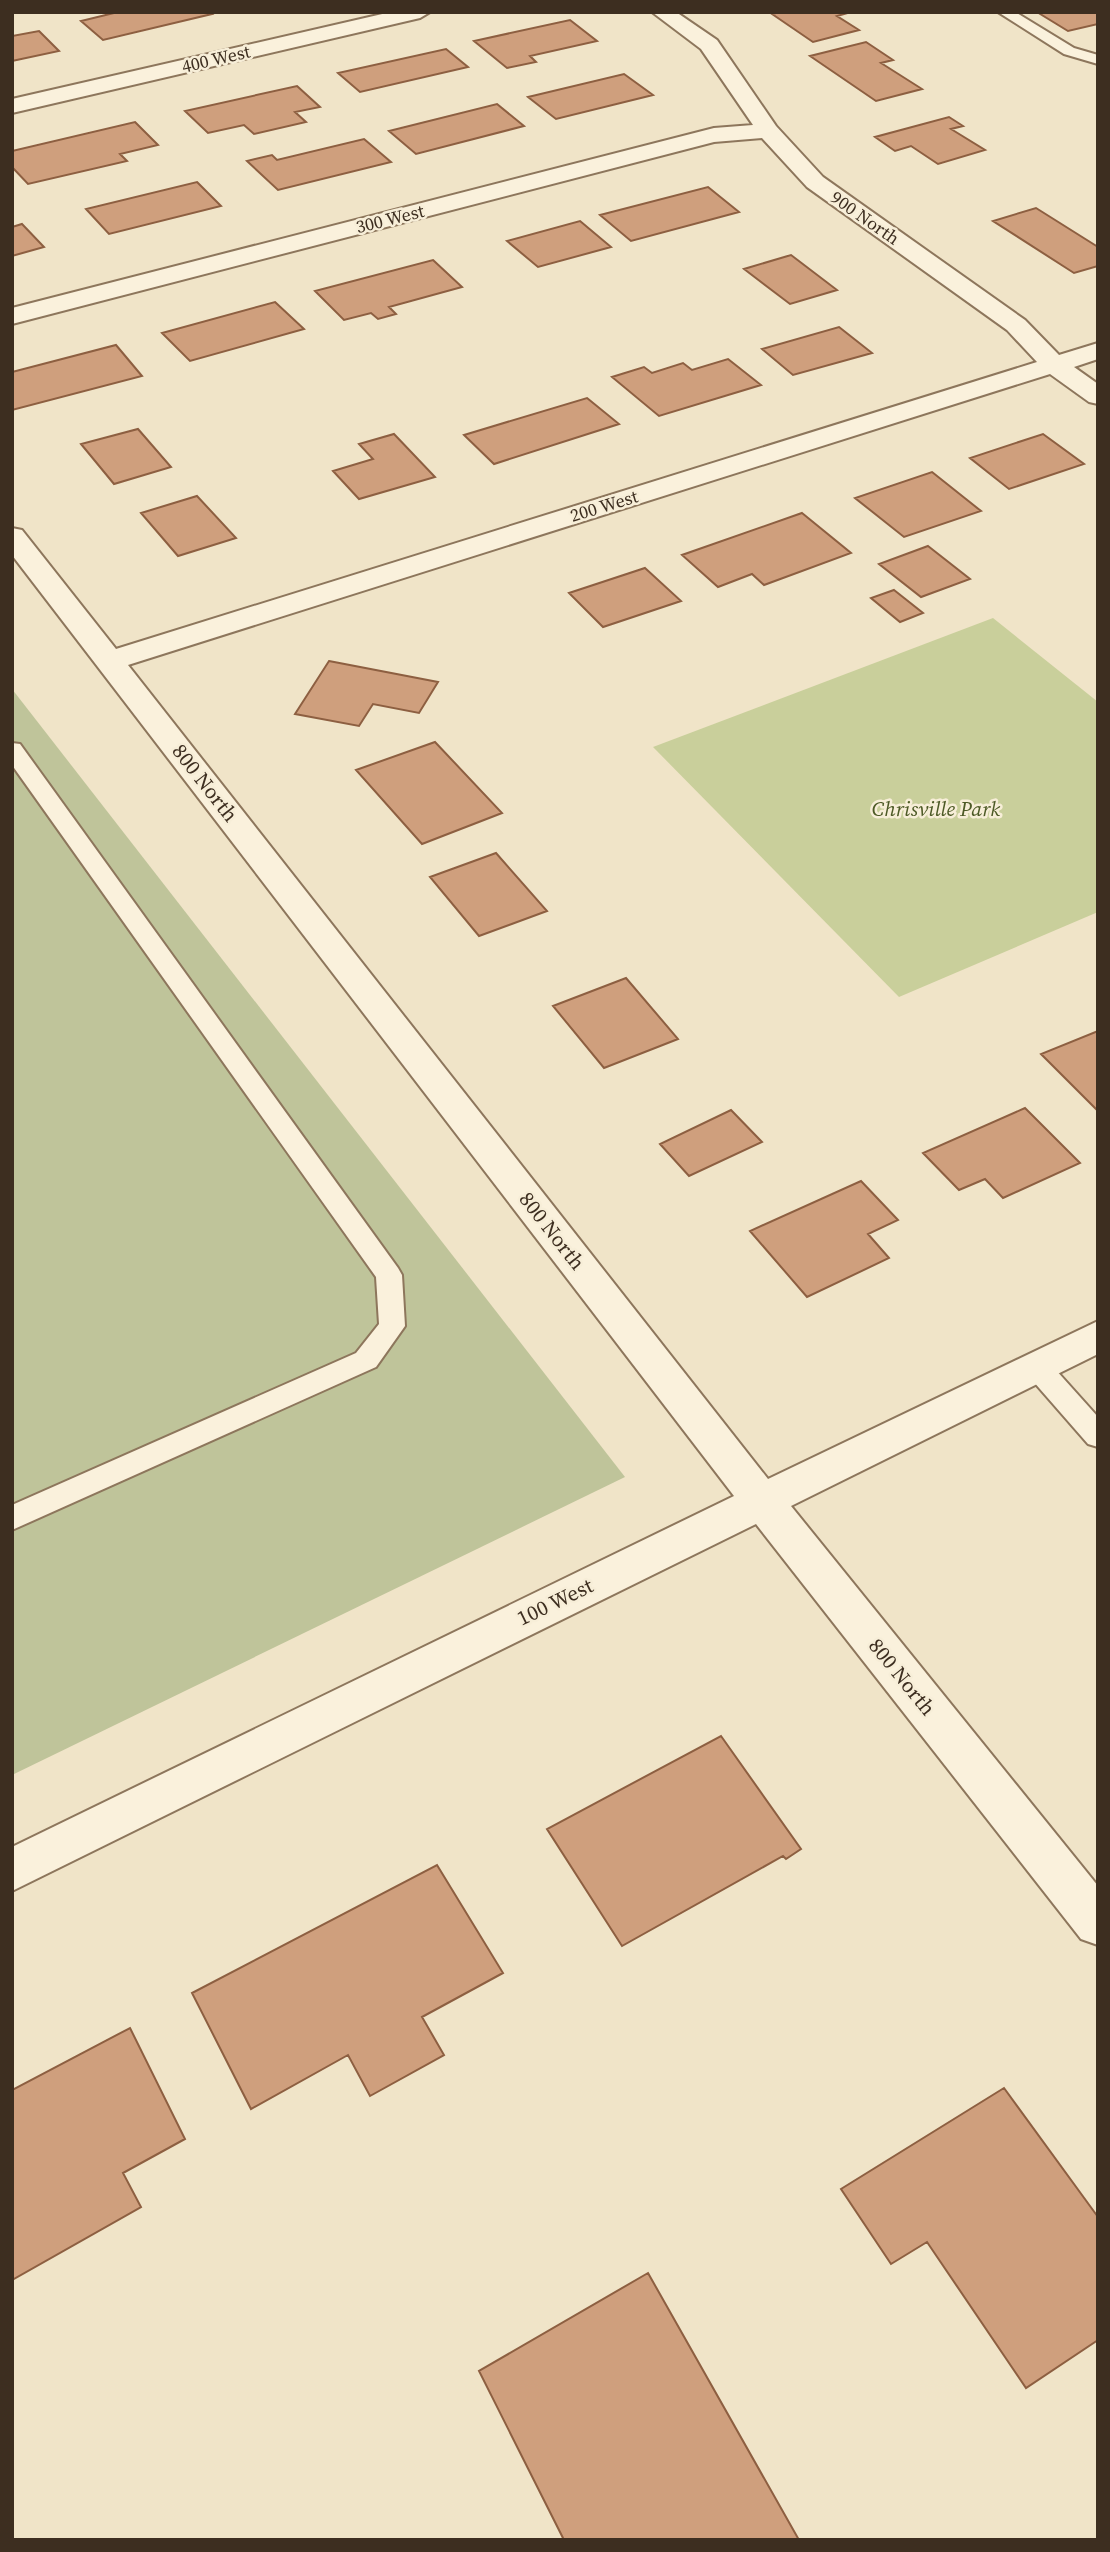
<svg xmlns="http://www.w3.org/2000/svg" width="1110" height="2552" viewBox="0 0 1110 2552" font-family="'Source Serif 4',serif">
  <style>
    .green { fill: #c9cf9b }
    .cemetery { fill: #bfc49a }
    .building { fill: #cf9f7d; stroke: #8d5f41; stroke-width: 2 }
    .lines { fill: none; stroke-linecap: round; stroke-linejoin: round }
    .service-casing { stroke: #8d765c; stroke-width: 4 }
    .minor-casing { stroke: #8d765c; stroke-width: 4 }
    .service { fill: #faf1dc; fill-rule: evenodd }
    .minor { fill: #faf1dc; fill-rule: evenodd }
    .labels { text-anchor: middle; stroke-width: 5; stroke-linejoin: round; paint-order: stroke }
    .far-street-label { font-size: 18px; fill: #3d2e20; stroke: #f7eed8 }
    .street-label { font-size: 21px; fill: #3d2e20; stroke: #f7eed8 }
    .park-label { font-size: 21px; font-style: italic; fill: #4d5a26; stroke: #f7eed8 }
  </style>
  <rect width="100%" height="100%" fill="#f0e4c8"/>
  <path class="green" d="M993 618 1098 702V912L899 997 653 747Z"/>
  <path class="cemetery" d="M12 689 625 1477 12 1775Z"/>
  <path class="building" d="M118 12H209L212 14 103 40 81 21Z
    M780 12H851L837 16 859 30 813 42 772 14Z
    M1037 12H1098V24L1068 31Z
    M570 20 597 41 530 56 536 62 507 68 474 41Z
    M39 31 59 51 12 61V36Z
    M866 42 893 60 881 63 922 89 876 101 810 56Z
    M446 49 468 67 360 92 338 73Z
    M624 74 653 95 556 119 528 97Z
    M297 86 320 107 295 112 306 122 254 134 244 125 208 133 185 111Z
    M497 104 524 126 416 154 389 131Z
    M949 117 963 126 951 129 985 150 938 164 911 146 895 151 875 137Z
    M135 122 158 145 120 154 127 161 28 184 12 167V151Z
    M364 139 391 162 278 190 247 161 272 155 277 160Z
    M197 182 221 206 109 234 86 209Z
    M708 187 739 212 631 241 600 215Z
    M1036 208 1098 247V266L1074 273 993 221Z
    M580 221 611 247 538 267 507 241Z
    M22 224 44 247 12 256V227Z
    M791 255 837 290 790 304 744 269Z
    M433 260 462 287 389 307 396 314 378 319 371 313 344 320 315 291Z
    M275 302 304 329 190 361 162 333Z
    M839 327 872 353 793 375 762 349Z
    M116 345 142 376 12 410V372Z
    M728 359 761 385 659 416 612 377 644 367 652 373 683 363 692 370Z
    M587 398 619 424 494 464 464 435Z
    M138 429 171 467 114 484 81 444Z
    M394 434 435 477 359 499 333 471 373 459 359 444Z
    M1043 434 1084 464 1009 489 970 458Z
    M932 472 981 511 904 537 855 498Z
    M197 496 236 538 178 556 141 513Z
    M802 513 851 553 764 585 752 574 718 587 682 555Z
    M928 546 970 579 921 597 879 564Z
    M645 568 681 601 603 627 569 593Z
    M894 590 923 613 900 622 871 598Z
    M329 661 438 682 419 713 373 704 359 726 295 714Z
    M435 742 502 813 422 844 356 770Z
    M496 853 547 911 479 936 430 877Z
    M626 978 678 1039 604 1068 553 1006Z
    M1098 1031V1111L1041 1054Z
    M1025 1108 1080 1163 1003 1198 985 1179 959 1190 923 1153Z
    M731 1110 762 1142 689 1176 660 1144Z
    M861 1181 898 1220 868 1234 889 1258 807 1297 750 1231Z
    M721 1736 801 1849 786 1859 783 1856 622 1946 547 1829Z
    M437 1865 503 1973 422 2017 444 2055 370 2096 348 2055 251 2109 192 1993Z
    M130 2028 185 2139 123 2173 141 2207 12 2280V2090Z
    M1004 2088 1098 2217V2340L1026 2388 927 2242 891 2264 841 2189Z
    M648 2273 799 2540H560L563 2538 479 2371Z"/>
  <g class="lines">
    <g class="service-casing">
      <path id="service" d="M998 12H1015L1074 48 1098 55V64L1064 54Z
        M12 743 20 744 398 1268 402 1275 405 1326 376 1367 12 1530V1505L356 1353 379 1324 376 1277 12 765Z
        M1036 1355 1046 1359 1098 1417V1447L1088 1444 1026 1373 1022 1366 1026 1359Z"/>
    </g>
    <g class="minor-casing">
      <path id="minor" d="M391 12H430L420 18 12 113V99Z
        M652 12H676L717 40 776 126 823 177 1025 320 1059 355 1098 343V359L1074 367 1098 384V404L1089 402 1050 374 128 665 768 1479 1098 1321V1354L791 1506 1098 1886V1945L1081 1939 756 1524 12 1891V1847L734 1496 12 555V528L22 530 116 649 1037 362 1007 330 807 187 762 138 714 142 12 324V308L714 128 753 125 701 49Z"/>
    </g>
    <use href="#service" class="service"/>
    <use href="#minor" class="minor"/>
  </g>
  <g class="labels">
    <g class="far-street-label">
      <text transform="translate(216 59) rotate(-13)" y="6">400 West</text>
      <text transform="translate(865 218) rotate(35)" y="6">900 North</text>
      <text transform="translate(390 219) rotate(-14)" y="6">300 West</text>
      <text transform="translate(604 506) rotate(-17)" y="6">200 West</text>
    </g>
    <g class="street-label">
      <text transform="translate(205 783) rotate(52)" y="7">800 North</text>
      <text transform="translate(552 1231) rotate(52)" y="7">800 North</text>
      <text transform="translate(555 1602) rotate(-26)" y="7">100 West</text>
      <text transform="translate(902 1677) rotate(51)" y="7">800 North</text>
    </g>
    <g class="park-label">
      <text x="936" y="816">Chrisville Park</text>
    </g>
  </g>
  <rect width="1110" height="2552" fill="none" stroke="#3d2e20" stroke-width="28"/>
</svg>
